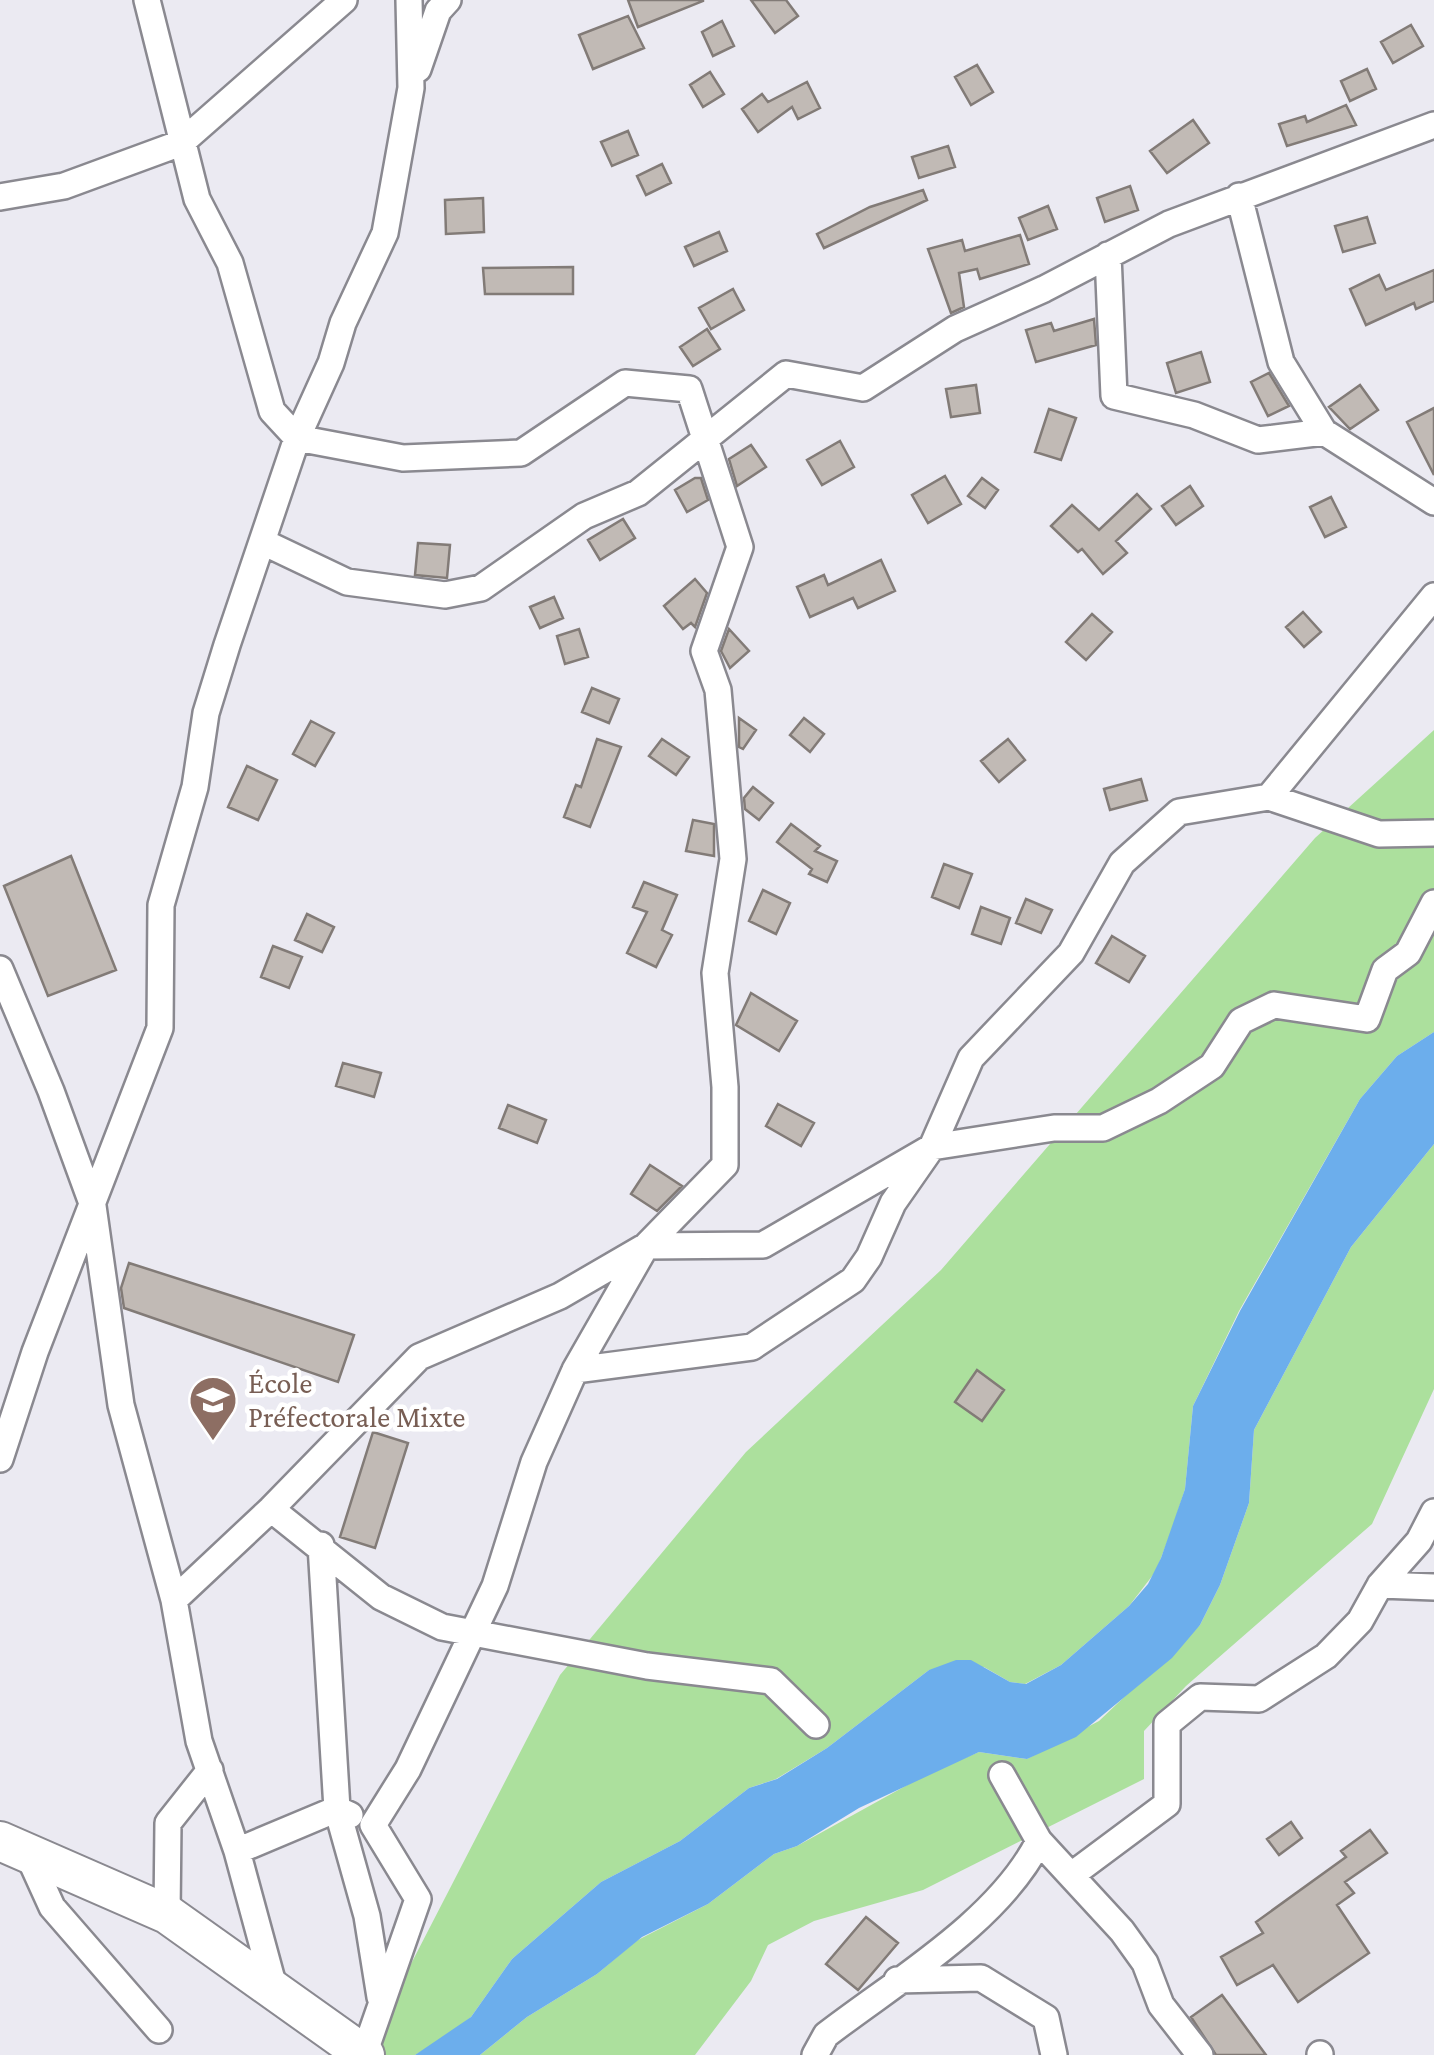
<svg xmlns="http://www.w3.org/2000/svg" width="1434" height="2055" viewBox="0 0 1434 2055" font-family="'Crimson Pro',serif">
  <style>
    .green { fill: #ace09d }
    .water { fill: #6caeec }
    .building { fill: #c1bab5; stroke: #827b77; stroke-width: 2.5 }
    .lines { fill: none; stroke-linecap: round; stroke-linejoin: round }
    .street-casing { stroke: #8a8990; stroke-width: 30 }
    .primary-casing { stroke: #8a8990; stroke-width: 42 }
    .street { stroke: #fff; stroke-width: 25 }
    .primary { stroke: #fff; stroke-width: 38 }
    .labels { text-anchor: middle; stroke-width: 9; stroke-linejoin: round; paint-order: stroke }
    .education-label { font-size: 30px; fill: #785e54; stroke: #fff; text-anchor: start }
  </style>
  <rect width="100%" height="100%" fill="#ebeaf2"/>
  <path class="green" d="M1434 730V1032L1397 1056 1360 1099 1239 1311 1193 1406 1185 1489 1172 1529 1156 1571 1129 1606 1061 1665 1025 1684 1010 1682 984 1667 929 1670 827 1748 776 1779 749 1788 680 1841 601 1882 512 1959 471 2017 448 2036 415 2055H364L560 1675 746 1452 941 1270 1315 838Z
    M1434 1144V1389L1372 1524 1186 1686 1144 1731V1779L923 1890 814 1921 768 1945 751 1981 695 2055H480L527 2017 597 1974 636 1941 708 1904 774 1854 797 1846 929 1773 979 1752 1027 1759 1099 1721 1200 1625 1220 1585 1249 1503 1254 1430 1351 1247Z"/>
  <path class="water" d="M1434 1032V1144L1351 1247 1254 1430 1249 1503 1220 1585 1200 1625 1172 1658 1076 1737 1027 1759 979 1752 859 1808 797 1846 774 1854 708 1904 642 1937 597 1974 527 2017 480 2055H415L471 2017 512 1959 601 1882 680 1841 749 1788 777 1779 827 1748 929 1670 956 1660H971L1010 1682 1026 1684 1061 1665 1129 1606 1148 1584 1161 1558 1185 1489 1193 1406 1240 1311 1360 1099 1397 1056Z"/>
  <path class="building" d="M628 0H703V1L638 27Z
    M751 0H786L798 16 775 33Z
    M628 16 644 48 593 69 579 35Z
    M722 21 734 46 713 56 702 32Z
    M1411 25 1423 46 1393 63 1381 42Z
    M977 65 993 92 971 105 955 77Z
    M1367 69 1376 89 1350 101 1341 81Z
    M710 72 724 94 703 107 690 85Z
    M807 82 820 108 798 119 792 107 758 132 742 109 762 94 768 102Z
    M1346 105 1356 125 1287 146 1279 124 1305 116 1307 122Z
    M1193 120 1209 143 1167 173 1150 151Z
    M628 131 638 155 612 166 601 142Z
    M948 146 955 167 919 178 912 157Z
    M662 164 671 183 646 195 637 176Z
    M1130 186 1138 210 1105 222 1097 198Z
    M923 190 927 200 824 248 817 234 870 207Z
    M483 198 484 232 446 234 445 200Z
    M1048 206 1057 229 1028 240 1019 218Z
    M1367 217 1375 243 1343 252 1335 226Z
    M719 232 727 251 694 266 685 247Z
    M1020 235 1029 264 980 279 977 269 959 273 964 307 951 313 928 249 962 240 965 251Z
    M573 267V294H485L483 268Z
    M1434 270V301L1416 309 1414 303 1366 325 1350 289 1379 275 1386 290Z
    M733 289 744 310 711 329 699 308Z
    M1094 319 1096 345 1036 362 1026 330 1051 323 1054 331Z
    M707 329 720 349 693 366 680 347Z
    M1201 352 1210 382 1176 393 1167 363Z
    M1269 373 1289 406 1268 416 1251 382Z
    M976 385 980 413 951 417 946 389Z
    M1360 385 1378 410 1350 429 1329 407Z
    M1434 408V475L1407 422Z
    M1049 409 1076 418 1061 460 1035 452Z
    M840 441 854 467 822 485 807 460Z
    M751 445 766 467 737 486 729 459Z
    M945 476 961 504 928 523 912 495Z
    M695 478H701L708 500 687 512 675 490Z
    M982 478 998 490 985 508 968 496Z
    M1190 486 1203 506 1176 525 1162 506Z
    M1137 494 1151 509 1116 541 1127 553 1103 574 1082 549 1078 552 1051 526 1072 505 1099 530Z
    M1331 497 1346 527 1325 537 1310 507Z
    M623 519 635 538 600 560 588 540Z
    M418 543 450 545 447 578 415 575Z
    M881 560 895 591 858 608 853 598 810 617 797 587 824 575 828 585Z
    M695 579 707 593 695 627 691 623 683 629 664 606Z
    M554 597 563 618 540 628 530 607Z
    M1303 612 1321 632 1304 647 1286 627Z
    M1092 614 1112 632 1086 660 1066 642Z
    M579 629 588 657 565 664 557 636Z
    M729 629 749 651 730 668 721 651Z
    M592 688 619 699 609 723 582 712Z
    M739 718 756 730 743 749 739 747Z
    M804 718 824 734 810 752 790 735Z
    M311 721 334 733 315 766 293 754Z
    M597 739 621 747 590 827 564 817 576 785 581 787Z
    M662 739 689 757 676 775 649 756Z
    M1008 739 1025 760 999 782 981 761Z
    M247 766 277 780 258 820 228 807Z
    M1141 779 1147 800 1110 810 1104 789Z
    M753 787 773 803 759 820 745 809 744 798Z
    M693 820 714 824V856L686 851Z
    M791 824 820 846 815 851 837 861 827 882 809 874 812 869 777 842Z
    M71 856 116 970 48 996 4 886Z
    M944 864 972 874 959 908 932 897Z
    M644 882 677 895 662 930 672 935 656 967 627 953 647 912 633 907Z
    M763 890 790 903 776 934 749 921Z
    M1026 899 1052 910 1041 933 1016 923Z
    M981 907 1010 918 1001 944 972 934Z
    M307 914 334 927 322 952 295 940Z
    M1112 936 1145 956 1129 982 1096 963Z
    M273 946 302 957 289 988 261 977Z
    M751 993 797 1021 779 1051 736 1025Z
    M343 1063 381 1073 374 1097 336 1086Z
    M778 1104 814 1123 801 1146 766 1126Z
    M508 1105 546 1120 537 1143 499 1128Z
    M650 1165 682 1186 657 1211 631 1194Z
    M129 1263 354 1335 338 1382 124 1308 121 1288Z
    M977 1370 1004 1390 982 1421 955 1402Z
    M373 1432 408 1443 375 1548 340 1537Z
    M1291 1822 1302 1838 1279 1855 1267 1839Z
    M1370 1830 1387 1853 1345 1882 1354 1893 1337 1905 1369 1953 1298 2002 1273 1965 1237 1985 1221 1957 1263 1933 1256 1922 1346 1857 1341 1851Z
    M866 1917 898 1943 858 1990 826 1964Z
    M1222 1995 1266 2055H1216L1191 2017Z"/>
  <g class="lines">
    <g class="street-casing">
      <path id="street" d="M147 0 197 199 230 263 272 411 297 438 403 458 521 453 625 383 689 389 740 547 704 651 718 690 733 859 715 973 725 1087V1165L646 1246 575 1370 534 1462 495 1586 408 1769 373 1825 418 1899 364 2054
        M418 69 438 11 448 0
        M1239 196 1281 362 1324 432 1434 502
        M0 197 64 186 181 143 344 0
        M1108 255 1114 396 1194 415 1258 440 1324 432
        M265 543 347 582 445 595 481 588 584 516 638 493 786 374 863 388 955 329 1044 289 1169 224 1434 125
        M1269 797 1379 834 1434 833
        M0 969 51 1091 93 1206 121 1405 174 1600 199 1741 237 1851 275 1991
        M575 1370 752 1347 853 1280 869 1257 893 1203 932 1147 971 1058 1071 953 1122 863 1179 812 1269 797 1434 596
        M0 1459 35 1352 160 1028 161 905 195 787 206 713 227 645 297 438 331 363 343 323 385 233 411 88 409 0
        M271 1509 381 1597 442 1627 647 1666 771 1681 816 1725
        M321 1545 337 1809 367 1916 380 1997
        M1380 1585 1434 1587
        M174 1600 271 1509 419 1357 560 1296 646 1246 763 1245 932 1147 1054 1128H1103L1159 1101 1212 1066 1241 1021 1274 1005 1367 1019 1385 970 1408 953 1434 903
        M1002 1775 1039 1841 1122 1931 1145 1963 1161 2005 1200 2055
        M237 1851 337 1809 350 1815
        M27 1852 52 1907 159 2030
        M1073 1874 1167 1804V1724L1200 1697 1259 1699 1326 1656 1360 1621 1380 1585 1419 1541 1434 1512
        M167 1914 168 1823 210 1770
        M897 1980 981 1978 1046 2018 1054 2055
        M1320 2054V2055
        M815 2055 826 2035C896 1981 999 1921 1039 1841"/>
    </g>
    <g class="primary-casing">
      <path id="primary" d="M0 1841 167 1914 365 2055"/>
    </g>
    <use href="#street" class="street"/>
    <use href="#primary" class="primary"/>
  </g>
  <defs>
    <g id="school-pin" transform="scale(2.5)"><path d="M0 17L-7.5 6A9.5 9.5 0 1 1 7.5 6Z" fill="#8d6e63" stroke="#fff"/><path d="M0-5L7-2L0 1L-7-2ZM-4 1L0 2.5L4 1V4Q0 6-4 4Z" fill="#fff"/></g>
  </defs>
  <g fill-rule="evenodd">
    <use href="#school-pin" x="213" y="1400"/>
  </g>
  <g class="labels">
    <g class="education-label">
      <text x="248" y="1393">École<tspan x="248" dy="34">Préfectorale Mixte</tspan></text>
    </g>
  </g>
</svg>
